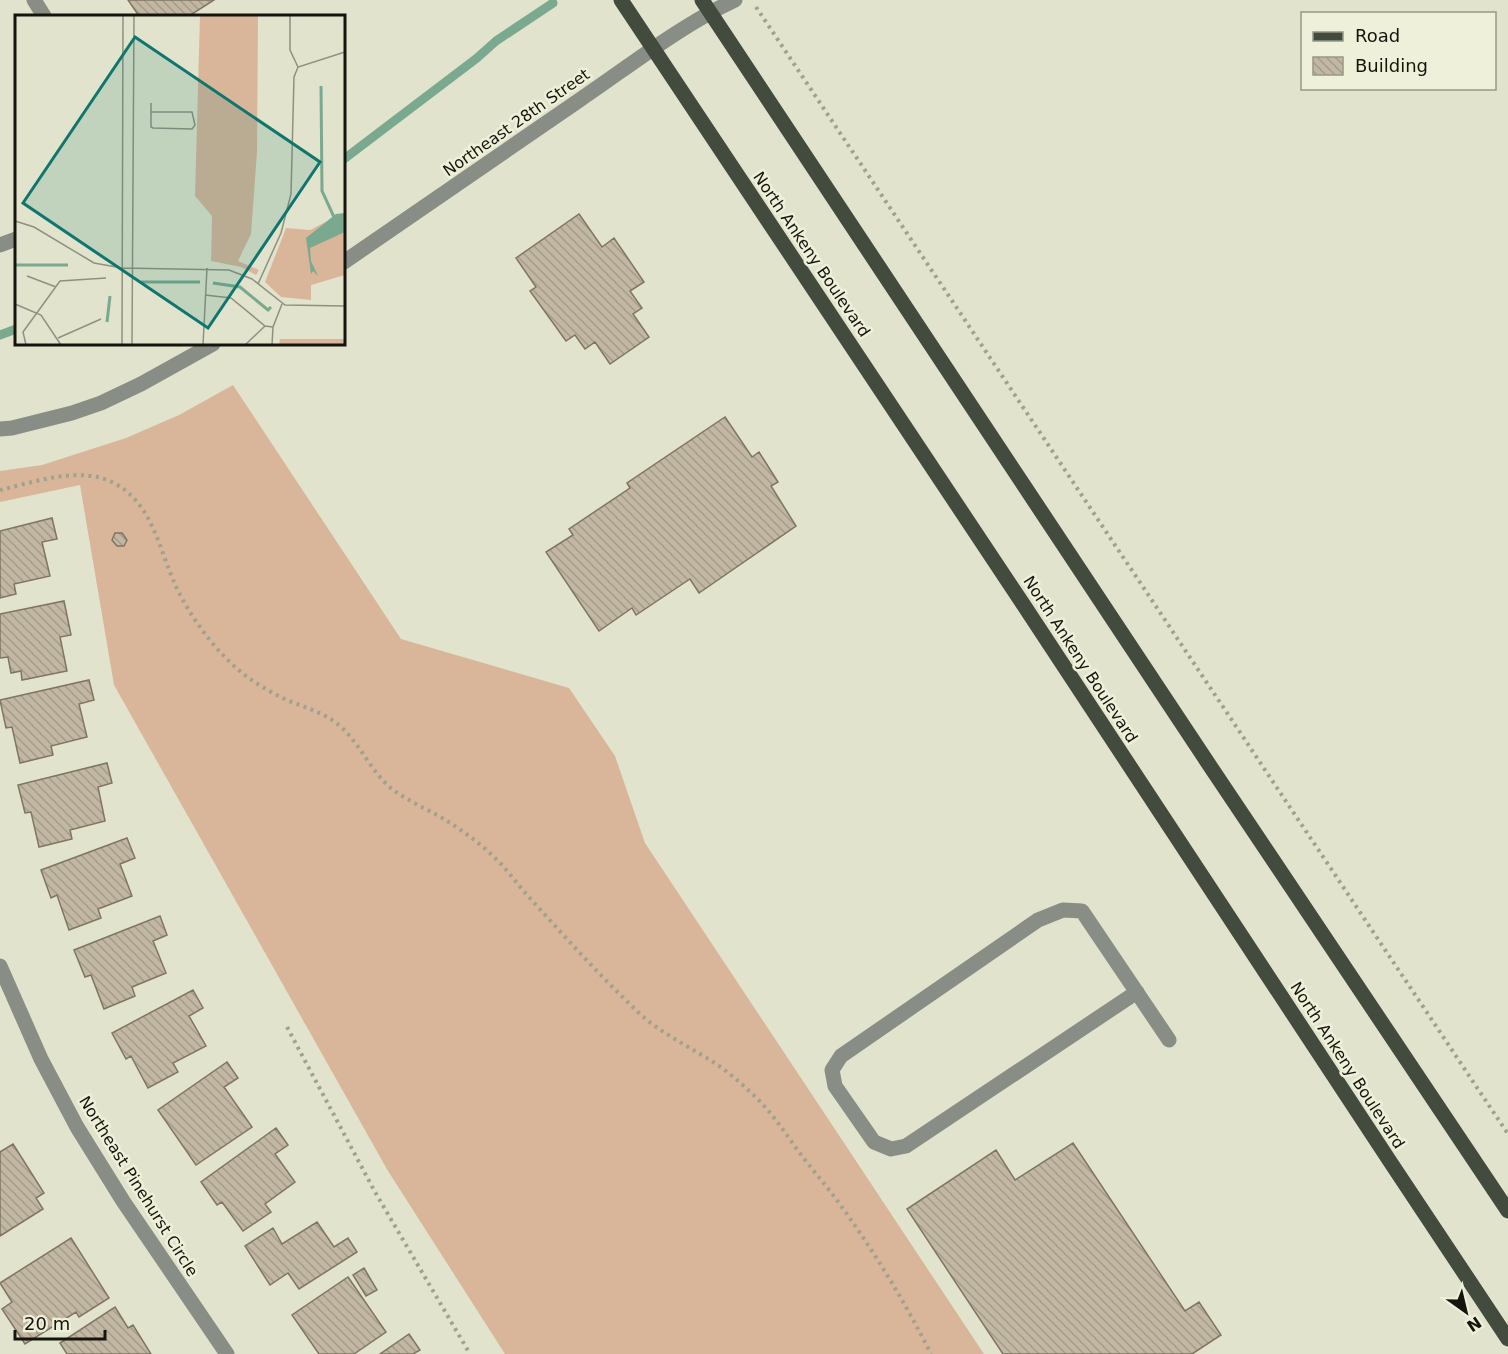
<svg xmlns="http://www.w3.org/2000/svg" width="1508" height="1354" viewBox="0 0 1508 1354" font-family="'DejaVu Sans',sans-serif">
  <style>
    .grass { fill: #d9b69a }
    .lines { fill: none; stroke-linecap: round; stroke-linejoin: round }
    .stream { stroke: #7ba990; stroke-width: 9 }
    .building { fill: url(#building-back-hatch); stroke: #7f7562; stroke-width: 1.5 }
    .path { stroke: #a0a18f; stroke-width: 4; stroke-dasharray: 3 4.5; stroke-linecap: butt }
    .lane { stroke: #888e86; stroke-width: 15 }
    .street { stroke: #888e86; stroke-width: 15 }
    .primary { stroke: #424b3d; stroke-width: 15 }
    .labels { text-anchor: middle; stroke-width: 5; stroke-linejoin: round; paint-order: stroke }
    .street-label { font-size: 16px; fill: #15150d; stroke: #eef0d9 }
    .inset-river { fill: none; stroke: #7ba990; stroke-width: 3 }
    .inset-road { fill: none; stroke: #8f9180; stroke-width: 1.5 }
    .view { fill: #0f766e; fill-opacity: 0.15; stroke: #0f766e; stroke-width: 3 }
    .inset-edge { fill: none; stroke: #15150d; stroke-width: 3 }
  </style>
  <defs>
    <pattern id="building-back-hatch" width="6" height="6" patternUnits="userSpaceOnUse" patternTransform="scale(1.5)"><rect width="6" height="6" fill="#c1b7a2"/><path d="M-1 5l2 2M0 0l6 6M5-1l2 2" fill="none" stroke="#a59c8a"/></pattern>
  </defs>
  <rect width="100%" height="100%" fill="#e1e3cc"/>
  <path class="grass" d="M233 385 401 639 569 688 615 756 645 843 984 1354H505L388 1171 114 685 80 485 0 502V471L42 465 126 438 179 415Z"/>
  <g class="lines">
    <path class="stream" d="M344 159 477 58 496 41 553 3
      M0 335 16 329"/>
  </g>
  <path class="building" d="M128 0H214L189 16H139Z
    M579 214 602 247 614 238 644 282 630 291 642 308 633 314 649 337 610 364 595 342 585 349 575 335 566 341 530 291 536 287 516 258Z
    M725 417 752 457 759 452 778 482 771 486 796 526 699 593 690 579 636 615 632 608 599 631 546 552 573 535 569 529 630 488 627 483Z
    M52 518 57 539 42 542 50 576 14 584 16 594 0 598V531Z
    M115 533H122L127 540 124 546H117L112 540Z
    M64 601 71 635 60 637 67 671 22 680 21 671 11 673 8 657 0 658V614Z
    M89 680 94 700 79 704 87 737 51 746 53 755 20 763 12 727 6 728 0 700Z
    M107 763 112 783 98 787 105 821 70 830 72 839 39 847 31 812 25 813 18 785Z
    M127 838 135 858 120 864 132 896 98 909 101 918 69 930 57 895 51 898 41 870Z
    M160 916 167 935 153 941 166 973 132 987 135 996 104 1009 91 975 85 977 74 950Z
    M193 990 203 1008 189 1016 206 1046 173 1063 178 1072 148 1088 131 1056 126 1059 112 1033Z
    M227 1062 238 1078 224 1087 252 1127 196 1165 158 1110Z
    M276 1128 288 1145 275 1154 295 1182 265 1204 271 1212 243 1231 222 1202 217 1205 201 1182Z
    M1073 1143 1185 1311 1199 1302 1221 1335 1192 1354H1003L907 1209 996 1150 1015 1180Z
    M13 1144 44 1193 36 1198 43 1209 0 1236V1152Z
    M317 1222 334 1247 348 1238 357 1252 299 1289 288 1273 270 1285 245 1246 273 1228 282 1244Z
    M71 1238 109 1298 79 1317 76 1312 25 1344 2 1309 12 1302 0 1283Z
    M364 1268 377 1290 366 1296 353 1275Z
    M348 1277 386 1332 354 1354H319L292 1315Z
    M115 1307 128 1328 133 1325 151 1354H67L60 1343Z
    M409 1334 420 1350 413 1354H380Z"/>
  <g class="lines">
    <path class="path" d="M756 7 1508 1134
      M0 490C35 482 77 466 112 482 151 501 158 545 174 582 185 607 203 634 222 654 240 674 263 689 287 700 306 708 326 713 341 727 361 745 371 772 392 789 408 801 427 809 444 819 465 832 485 847 502 865 511 875 519 886 528 896 564 936 600 976 639 1013 664 1036 695 1049 722 1068 731 1075 740 1082 748 1090 769 1108 783 1130 799 1152 811 1168 824 1183 836 1199 872 1248 904 1300 931 1354
      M287 1027 375 1192 470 1354"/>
    <path class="lane" d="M34 0 44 16
      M0 245 16 239
      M1137 992 906 1146 891 1149 874 1142 835 1086 832 1070 841 1056 1038 920 1063 910 1082 911 1169 1040"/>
    <path class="street" d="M344 262C423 208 502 154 581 99 631 65 680 26 735 0
      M0 429 12 428 72 413 101 403 141 384 213 344
      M0 966 41 1059 77 1127 123 1201 227 1354"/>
    <path class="primary" d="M621 0 1023 604 1391 1163 1508 1339
      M702 0 1206 760 1508 1211"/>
  </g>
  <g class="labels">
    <g class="street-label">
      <text transform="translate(516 122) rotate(-35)" y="6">Northeast 28th Street</text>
      <text transform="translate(812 254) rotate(56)" y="6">North Ankeny Boulevard</text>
      <text transform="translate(1081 659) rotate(57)" y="6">North Ankeny Boulevard</text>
      <text transform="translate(1348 1065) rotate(57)" y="6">North Ankeny Boulevard</text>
      <text transform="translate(139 1186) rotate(58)" y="6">Northeast Pinehurst Circle</text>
    </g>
  </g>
  <g transform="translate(15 15)">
    <rect width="330" height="330" fill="#e1e3cc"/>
    <path d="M185 0H243L242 137 236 219 223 246 244 255 241 260 226 252 196 246 197 201 180 181ZM330 197V260L296 270V285L266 282 250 267 271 213 295 215Z" fill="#d9b69a"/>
    <path d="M265 324H330V330H264Z" fill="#d9b69a"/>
    <path d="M330 198V217L295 233 296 246 303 261 298 256 296 259 291 223 321 199Z" fill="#7ba990"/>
    <path class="inset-river" d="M306 71 307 176 319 202M0 250H53M126 267H185M198 268 225 272 253 295 256 292M92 307 95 281"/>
    <path class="inset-road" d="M275 0V35L283 52M136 88V112L138 113 177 114 180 110 177 97H136M0 206 19 212 79 248 107 253 214 255 237 264 270 290 330 291M12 261 41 272M243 269 266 218 276 179 279 62 283 52 330 37M190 280 216 283 250 311 258 312M0 289 26 300 46 330M43 323 86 304M11 330 8 317 45 266 91 263M107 330 108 0M117 330 119 0M188 330 192 253M230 330 250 311M257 330 258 312 267 289"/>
    <path class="view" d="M120 22 305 147 193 313 8 188Z"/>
    <rect width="330" height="330" class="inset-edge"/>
  </g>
  <rect x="1301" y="12" width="195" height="78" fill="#eef0d9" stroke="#979887" stroke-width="1.5"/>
  <rect x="1313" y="32" width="30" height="9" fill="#424b3d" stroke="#979887" stroke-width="1.5"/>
  <text x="1355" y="42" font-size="18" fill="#15150d">Road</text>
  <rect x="1313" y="57" width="30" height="18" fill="url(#building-back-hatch)" stroke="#979887" stroke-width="1.5"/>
  <text x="1355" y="72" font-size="18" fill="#15150d">Building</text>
  <g transform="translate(1466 1312) rotate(146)" stroke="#eef0d9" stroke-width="4.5" paint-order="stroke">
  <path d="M0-4.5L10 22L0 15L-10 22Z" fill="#15150d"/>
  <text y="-9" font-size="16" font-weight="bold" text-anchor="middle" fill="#15150d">N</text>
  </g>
  <path d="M15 1330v9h90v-9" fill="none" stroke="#15150d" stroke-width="3"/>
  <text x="24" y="1330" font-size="18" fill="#15150d" stroke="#eef0d9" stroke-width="4.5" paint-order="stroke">20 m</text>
</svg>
